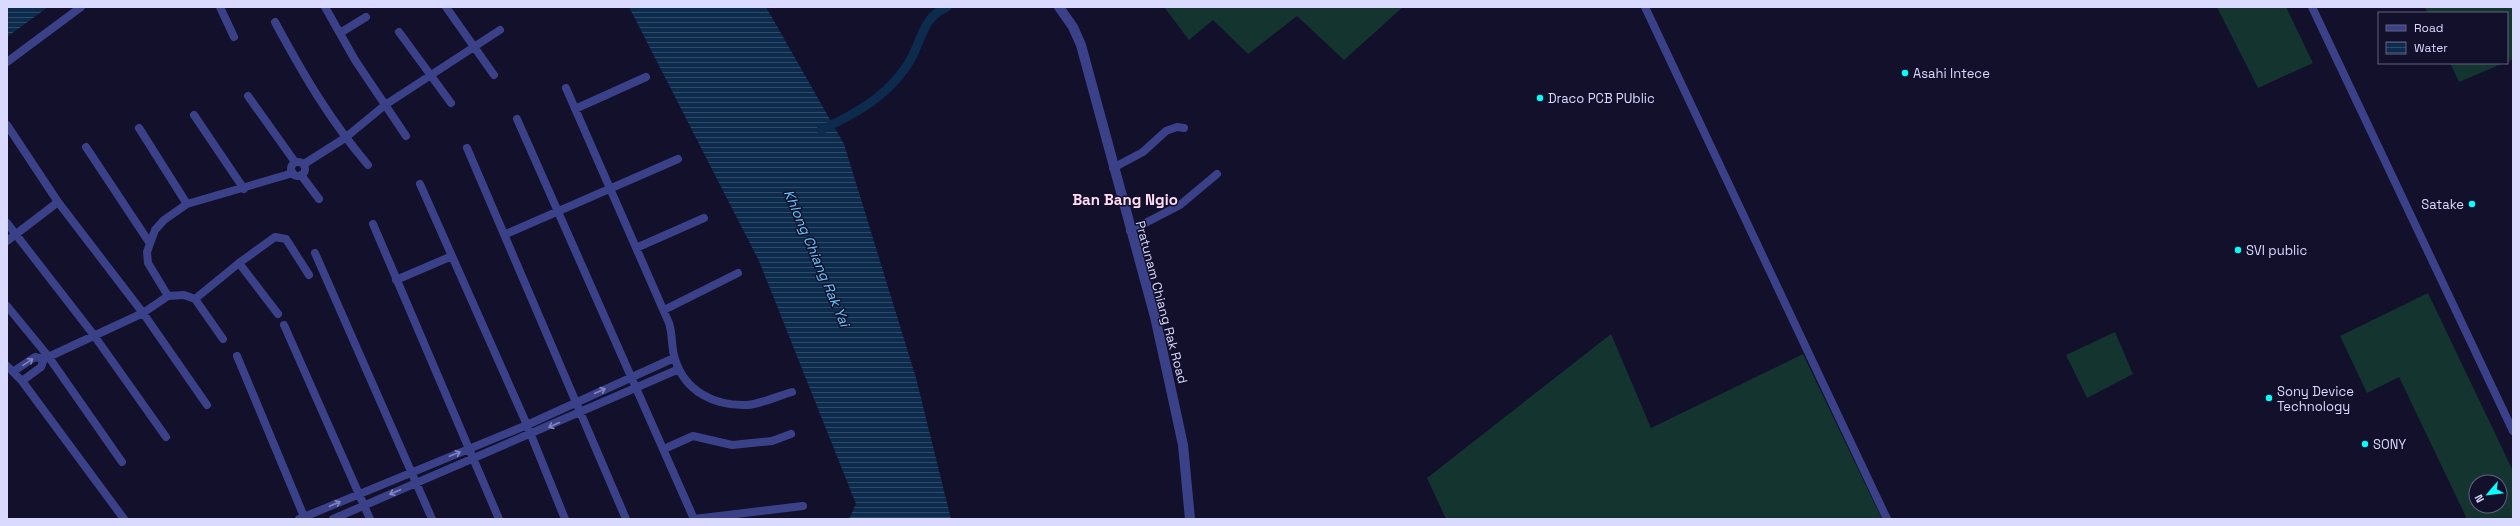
<svg xmlns="http://www.w3.org/2000/svg" width="2520" height="526" viewBox="0 0 2520 526" font-family="'Space Grotesk',sans-serif">
  <style>
    .grass { fill: #13342f; fill-rule: evenodd }
    .water { fill: url(#water-rules) }
    .lines { fill: none; stroke-linecap: round; stroke-linejoin: round }
    .canal { stroke: #0c2b4d; stroke-width: 9 }
    .minor { stroke: #3b4189; stroke-width: 8 }
    .tertiary { stroke: #3b4189; stroke-width: 10 }
    .oneway { stroke: #8385be }
    .poi-dot { fill: #05fffd; stroke: #12102a; stroke-width: 1.5 }
    .labels { text-anchor: middle; stroke-width: 3; stroke-linejoin: round; paint-order: stroke }
    .poi-label { font-size: 13px; fill: #dad9ff; stroke: #12102a; text-anchor: start }
    .street-label { font-size: 13px; fill: #dad9ff; stroke: #12102a }
    .water-label { font-size: 14px; font-style: italic; fill: #67c9ff; stroke: #12102a }
    .quarter-label { font-size: 15px; font-weight: bold; fill: #ffdbf6; stroke: #12102a }
  </style>
  <defs>
    <pattern id="water-rules" width="6" height="5" patternUnits="userSpaceOnUse"><rect width="6" height="5" fill="#0c2b4d"/><path d="M0 2.5h6" fill="none" stroke="#2f4968"/></pattern>
  </defs>
  <rect width="100%" height="100%" fill="#12102a"/>
  <path class="grass" d="M1164 7H1403L1344 60 1297 16 1248 54 1213 20 1189 40Z
    M2217 7H2286L2313 63 2258 88Z
    M2425 7H2513V59L2507 62V13H2427Z
    M2450 63H2504L2459 82Z
    M2428 293 2513 471V519H2463L2466 517 2399 377 2367 393 2340 336ZM2476 482H2500V506H2476Z
    M2115 332 2133 374 2087 398 2066 355Z
    M1611 334 1651 428 1803 354 1882 519H1446L1427 478Z"/>
  <path class="water" d="M7 7H48L7 37Z
    M629 7H766L844 144 916 378 951 519H849L856 504 759 261Z"/>
  <g class="lines">
    <path class="canal" d="M821 130C846 118 872 105 891 85 899 77 908 65 913 55 922 36 925 16 947 7"/>
    <path class="minor" d="M220 7 234 37
      M325 7 355 60 406 136
      M446 7 494 75
      M1645 7 1887 519
      M2312 7 2513 431
      M275 22C303 74 329 119 368 165
      M399 32 451 103
      M340 33 366 17
      M7 62 81 7
      M566 88 669 323C673 335 671 348 675 359 685 392 715 406 747 405 761 404 778 396 792 392
      M248 96 295 162
      M575 109 646 77
      M194 115 244 189
      M517 119 694 519
      M7 125 58 202 143 313 207 405
      M139 128 187 204
      M86 147 149 242
      M467 148 626 519
      M291 169a7 7 0 1 1 14 0a7 7 0 1 1-14 0Z
      M304 164 345 138 385 105 500 30
      M1113 168 1143 152 1166 131 1177 127 1184 128
      M301 175 319 199
      M420 184 527 425 565 519
      M7 223 93 334 166 437
      M373 224 499 519
      M1130 231 1180 205 1217 174
      M506 234 678 159
      M7 241 58 202
      M636 248 704 218
      M315 253 432 519
      M396 280 452 256
      M168 296 184 295 195 299 223 339
      M195 299 239 263
      M7 306 48 356 122 462
      M664 310 738 273
      M278 314 239 263 275 237 286 239 309 275
      M284 325 370 519
      M237 356 305 519
      M7 366 22 381 124 519
      M14 371 35 357 44 359 143 313 168 296 148 263 147 252 155 230 164 220 187 204 293 173
      M22 381 41 367 44 359
      M664 449 693 436 732 445 772 441 791 434
      M299 519 527 425 674 358
      M333 519 679 369
      M694 519 803 506"/>
    <path class="tertiary" d="M1059 7 1073 27 1081 45 1155 317 1170 385 1183 445 1190 519"/>
  </g>
  <defs><path id="oneway-shaft" d="M-6 0H5M1.5-3L5.5 0L1.5 3" fill="none" stroke-width="1.6" stroke-linecap="round" stroke-linejoin="round"/></defs>
  <g class="oneway">
    <use href="#oneway-shaft" transform="translate(28 362) rotate(-34)"/>
    <use href="#oneway-shaft" transform="translate(600 391) rotate(-24)"/>
    <use href="#oneway-shaft" transform="translate(554 425) rotate(156)"/>
    <use href="#oneway-shaft" transform="translate(455 454) rotate(-22)"/>
    <use href="#oneway-shaft" transform="translate(395 492) rotate(157)"/>
    <use href="#oneway-shaft" transform="translate(335 504) rotate(-23)"/>
  </g>
  <g class="poi-dot">
    <circle cx="1905" cy="73" r="4"/>
    <circle cx="1540" cy="98" r="4"/>
    <circle cx="2472" cy="204" r="4"/>
    <circle cx="2238" cy="250" r="4"/>
    <circle cx="2269" cy="398" r="4"/>
    <circle cx="2365" cy="444" r="4"/>
  </g>
  <g class="labels">
    <g class="poi-label">
      <text x="1913" y="78">Asahi Intece</text>
      <text x="1548" y="103">Draco PCB PUblic</text>
      <text x="2464" y="209" text-anchor="end">Satake</text>
      <text x="2246" y="255">SVI public</text>
      <text x="2277" y="396">Sony Device<tspan x="2277" dy="15">Technology</tspan></text>
      <text x="2373" y="449">SONY</text>
    </g>
    <g class="street-label">
      <text transform="translate(1162 302) rotate(75)" y="5">Pratunam Chiang Rak Road</text>
    </g>
    <g class="water-label">
      <text transform="translate(817 258) rotate(67)" y="5">Khlong Chiang Rak Yai</text>
    </g>
    <g class="quarter-label">
      <text x="1125" y="205">Ban Bang Ngio</text>
    </g>
  </g>
  <rect width="2520" height="526" fill="none" stroke="#dad9ff" stroke-width="16"/>
  <rect x="2378" y="12" width="130" height="52" fill="#12102a" stroke="#62607f"/>
  <rect x="2386" y="25" width="20" height="6" fill="#3b4189" stroke="#62607f"/>
  <text x="2414" y="32" font-size="12" fill="#dad9ff">Road</text>
  <rect x="2386" y="42" width="20" height="12" fill="url(#water-rules)" stroke="#62607f"/>
  <text x="2414" y="52" font-size="12" fill="#dad9ff">Water</text>
  <g transform="translate(2488 494) rotate(242)"><circle r="19" fill="#12102a" stroke="#62607f"/>
  <path d="M0-3L7 15L0 10L-7 15Z" fill="#05fffd"/>
  <text y="-6" font-size="11" font-weight="bold" text-anchor="middle" fill="#dad9ff">N</text>
  </g>
</svg>
